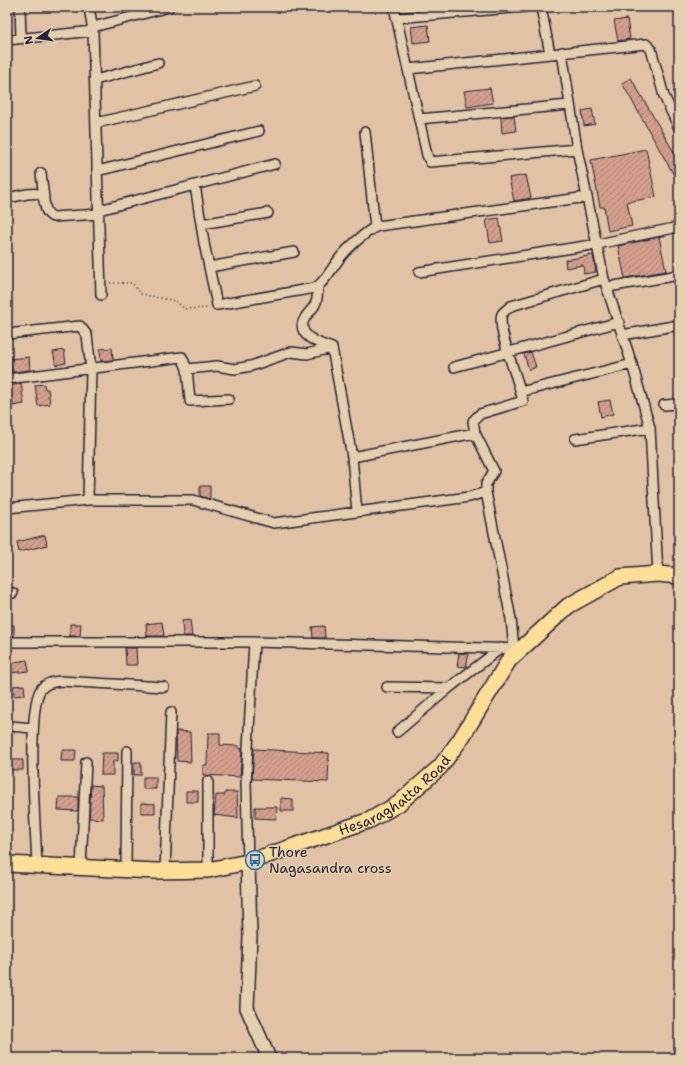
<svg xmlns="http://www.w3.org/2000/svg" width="686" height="1065" viewBox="0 0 686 1065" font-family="'Shantell Sans',sans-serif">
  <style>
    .building { fill: url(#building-hatch); stroke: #22223b }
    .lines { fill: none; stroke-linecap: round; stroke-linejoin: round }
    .street-casing { stroke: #22223b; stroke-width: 12 }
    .secondary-casing { stroke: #22223b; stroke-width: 16 }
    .primary-casing { stroke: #22223b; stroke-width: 18 }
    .path { stroke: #22223b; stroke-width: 1.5; stroke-dasharray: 1 3; stroke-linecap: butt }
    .street { stroke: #e5cfae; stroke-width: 9 }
    .secondary { stroke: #e5cfae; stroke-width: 13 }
    .primary { stroke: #fdde96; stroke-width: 15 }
    .labels { text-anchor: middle; stroke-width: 3; stroke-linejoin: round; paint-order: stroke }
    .street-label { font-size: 14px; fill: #22223b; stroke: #e5cfae }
    .poi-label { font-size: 14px; fill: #22223b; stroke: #e5cfae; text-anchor: start }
  </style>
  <defs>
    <pattern id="building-hatch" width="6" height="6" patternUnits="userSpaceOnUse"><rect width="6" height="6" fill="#d4a08c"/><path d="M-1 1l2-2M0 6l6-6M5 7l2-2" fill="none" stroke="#ac8274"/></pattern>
  </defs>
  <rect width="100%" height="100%" fill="#e1c2a4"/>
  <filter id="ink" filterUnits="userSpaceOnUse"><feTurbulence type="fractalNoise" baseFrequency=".025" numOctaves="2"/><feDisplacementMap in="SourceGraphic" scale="8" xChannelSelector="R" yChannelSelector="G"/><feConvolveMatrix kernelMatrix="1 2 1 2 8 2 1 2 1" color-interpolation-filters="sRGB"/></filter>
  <g filter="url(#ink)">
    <path class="building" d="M627 19 630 39 618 41 614 21Z
      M428 25 430 41 413 43 411 27Z
      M631 78 679 161V184L622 83Z
      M490 88 493 103 467 107 464 91Z
      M592 109 595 124 584 126 582 111Z
      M514 116 516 131 502 133 501 117Z
      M646 149 656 197 627 202 632 226 608 231 604 207H600L591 160Z
      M526 175 531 198 514 201 509 178Z
      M499 218 503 241 490 243 486 220Z
      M659 237 666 271 625 278 618 246Z
      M593 255 596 272 584 274 583 265 566 268 565 260Z
      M112 348 113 360 101 361 100 349Z
      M64 350 66 363 56 365 53 352Z
      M531 352 536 367 529 370 524 354Z
      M29 357 30 370 12 372 10 359Z
      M21 383 24 404 13 406 10 386Z
      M44 384 45 389H48L50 404 38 406 35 385Z
      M610 400 613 414 601 417 598 402Z
      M200 486H210V499L200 496Z
      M45 535 47 545 19 552 17 542Z
      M190 620 192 636H183L182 621Z
      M162 622 164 636H147L146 624Z
      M70 624H81L80 636H70Z
      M7 625H14V636H7Z
      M324 626 325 638H313L312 627Z
      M125 648H136L137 665H126Z
      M459 653 469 654 466 667 457 666Z
      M27 660 29 671 10 673 8 663Z
      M24 685 25 695 14 696 13 686Z
      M176 731 190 732 191 762 177 761Z
      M208 733H220V745L239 746V748L242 749 240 777 203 775V765H207Z
      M254 749 329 753 328 782 252 779Z
      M62 750H76L75 761H61Z
      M102 753H118V761H113V775H101Z
      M8 760H23V770H8Z
      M134 762H141V775H134Z
      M143 777H156V789H143Z
      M91 785 102 786 103 819 89 818Z
      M186 791H198V802H186Z
      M225 792H237L238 818 214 815 216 795H225Z
      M59 797H78V811L58 810Z
      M281 798 293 799V811H281Z
      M141 803 155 804V813H141Z
      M255 807H277L276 819 255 818Z"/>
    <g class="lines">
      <g class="street-casing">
        <path id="street" d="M20 7 21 38
          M89 7 93 31 101 295
          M394 7 427 155 430 162 577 149
          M541 7 550 54
          M396 18 525 7
          M93 27 169 7
          M7 40 93 31
          M562 52 577 149 604 279 632 364 650 428 658 574
          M408 69 646 44 651 49 664 96 679 128
          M95 80 158 63
          M419 119 569 105
          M96 123 255 86
          M365 132 375 227
          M97 171 259 131
          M41 173 44 198
          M195 185 204 243 217 305 315 288C325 282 330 271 337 262 343 252 367 230 378 226L587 197
          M12 197C19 196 31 192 38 194 49 197 40 211 53 217L99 214
          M99 210 275 164
          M201 224 268 213
          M209 267 294 252
          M419 272 598 244 679 227
          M318 287C317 292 318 298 316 302 314 309 308 312 305 318 294 335 320 344 332 348L352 457
          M608 287 679 275
          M7 334 80 326 87 335 91 369 88 500
          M622 335 679 325
          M454 367 619 322
          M187 369 217 366 235 369 251 366 291 352 307 354 332 348
          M7 379 182 357 187 369 190 401 229 399
          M520 392 632 364
          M664 405 679 404
          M575 439 650 428
          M7 508 88 500H193L274 523 469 497 486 492
          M357 512 352 457 475 433
          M7 594 13 593
          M7 642H254L522 649
          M514 648 511 619 486 492V484L494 471 475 433 473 421 480 414 523 401C520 383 496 329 502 314 504 311 509 308 511 306L604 279
          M387 687 449 688
          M11 726 32 728
          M397 732 449 688 501 648
          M208 781V870
          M248 862 246 783 254 642
          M37 865C36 834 26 709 41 689 46 683 53 682 60 681L164 687
          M81 867 86 762
          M126 869 127 751
          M165 871 171 712"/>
      </g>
      <g class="secondary-casing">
        <path id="secondary" d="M248 862 250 936 247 1008 269 1058"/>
      </g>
      <g class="primary-casing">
        <g id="primary">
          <path id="s1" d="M7 864 156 871 208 870 248 862 370 820 398 804 440 767 460 740 509 660 568 606 620 577 658 574 679 576"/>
        </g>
      </g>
      <path class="path" d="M110 283H132L141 294 175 301 185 309 209 308"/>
      <use href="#street" class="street"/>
      <use href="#secondary" class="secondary"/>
      <use href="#primary" class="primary"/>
    </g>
  </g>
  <defs>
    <g id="bus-ring" transform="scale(1)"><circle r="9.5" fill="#e5cfae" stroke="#1f6fb2" stroke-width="1.5"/><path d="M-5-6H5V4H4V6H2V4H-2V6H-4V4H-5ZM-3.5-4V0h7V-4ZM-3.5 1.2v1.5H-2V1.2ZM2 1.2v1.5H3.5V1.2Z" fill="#1f6fb2"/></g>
  </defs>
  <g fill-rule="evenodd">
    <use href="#bus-ring" x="255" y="860"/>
  </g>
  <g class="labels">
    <g class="street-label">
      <text dy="5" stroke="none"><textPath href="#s1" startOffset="405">Hesaraghatta Road</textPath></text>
    </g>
    <g class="poi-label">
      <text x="269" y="857">Thore<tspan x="269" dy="16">Nagasandra cross</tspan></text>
    </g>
  </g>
  <rect width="686" height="1065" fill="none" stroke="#e5cfae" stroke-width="24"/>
  <rect x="12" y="12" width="662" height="1041" fill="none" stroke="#22223b" stroke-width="1.5" filter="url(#ink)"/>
  <g transform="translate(38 38) rotate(257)" stroke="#e5cfae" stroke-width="3" paint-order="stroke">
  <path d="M0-3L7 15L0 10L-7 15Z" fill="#22223b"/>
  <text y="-6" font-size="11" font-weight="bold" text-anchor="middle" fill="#22223b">N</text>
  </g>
</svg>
